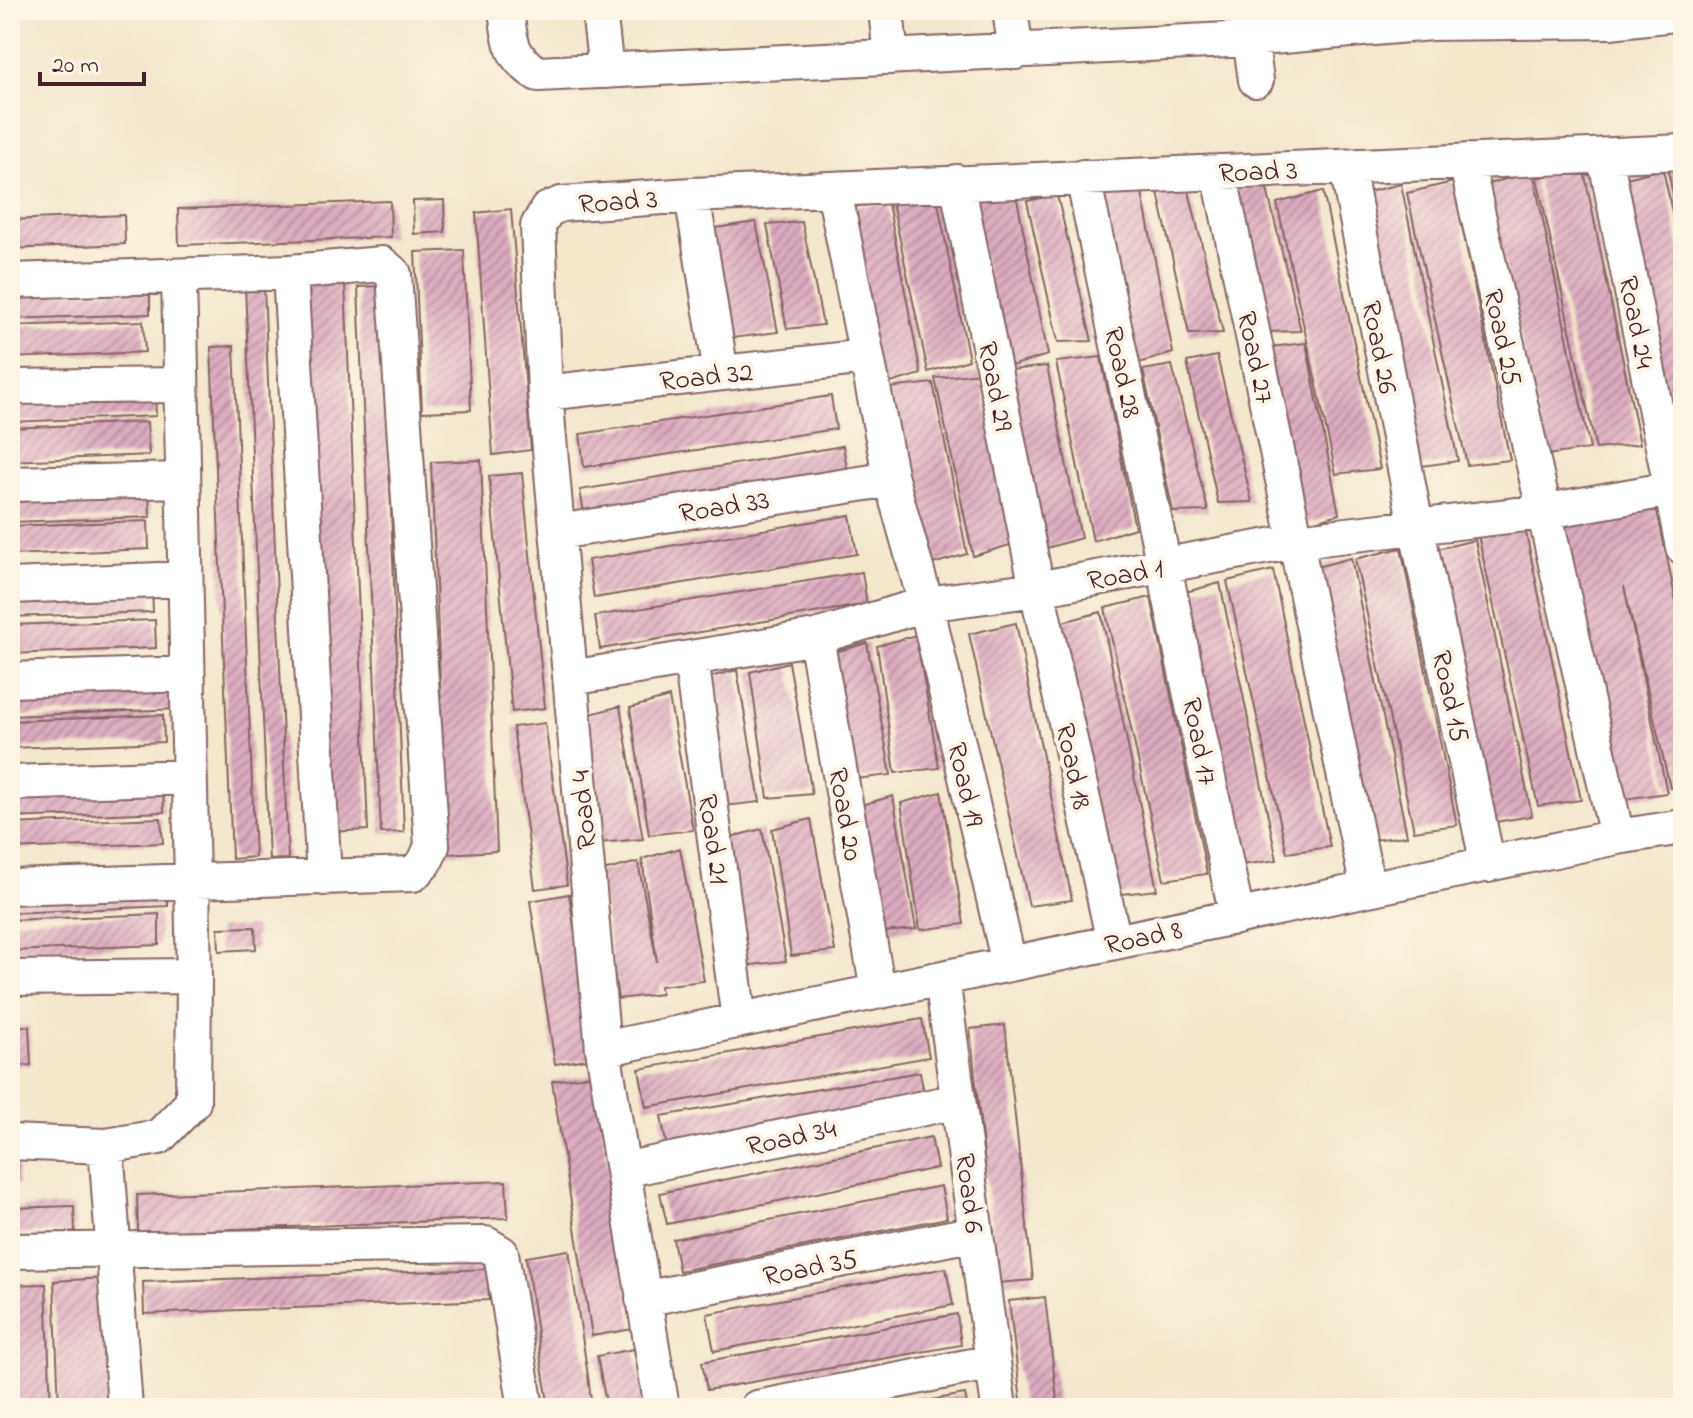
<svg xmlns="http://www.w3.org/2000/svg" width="1693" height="1418" viewBox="0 0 1693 1418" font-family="'Indie Flower',sans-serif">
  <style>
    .building { fill: url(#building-hatch) }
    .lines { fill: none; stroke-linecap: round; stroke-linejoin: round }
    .street-casing { stroke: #856563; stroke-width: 38 }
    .street { stroke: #fff; stroke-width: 34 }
    .labels { text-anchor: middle; stroke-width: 8; stroke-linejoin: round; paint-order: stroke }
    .street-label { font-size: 28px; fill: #4a1f2b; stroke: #fcf5e5 }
  </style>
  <defs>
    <pattern id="building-hatch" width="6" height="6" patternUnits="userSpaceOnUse" patternTransform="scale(2)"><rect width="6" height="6" fill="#ddabc0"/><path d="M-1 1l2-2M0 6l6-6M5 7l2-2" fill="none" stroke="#b58b9c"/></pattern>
  </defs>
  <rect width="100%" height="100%" fill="#fcf5e5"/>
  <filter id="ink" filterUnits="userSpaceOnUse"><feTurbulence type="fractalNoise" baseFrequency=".0125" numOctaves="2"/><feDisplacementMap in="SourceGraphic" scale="16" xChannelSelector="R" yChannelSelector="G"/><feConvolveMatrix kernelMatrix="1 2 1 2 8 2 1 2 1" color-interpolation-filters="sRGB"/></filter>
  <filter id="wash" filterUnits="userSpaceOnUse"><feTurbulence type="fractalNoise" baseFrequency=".006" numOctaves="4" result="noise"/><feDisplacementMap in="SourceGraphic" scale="32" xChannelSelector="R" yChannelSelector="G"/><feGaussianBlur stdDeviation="1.8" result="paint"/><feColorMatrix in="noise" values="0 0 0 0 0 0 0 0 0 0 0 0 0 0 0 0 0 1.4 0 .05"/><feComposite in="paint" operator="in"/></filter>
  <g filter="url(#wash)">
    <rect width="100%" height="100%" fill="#f3e7cc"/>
    <g id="blocks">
      <path class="building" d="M1683 163V233H1682L1667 167Z
        M1583 166 1640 444 1596 449 1537 178Z
        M1663 169 1683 264V451L1677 452 1618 180Z
        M1533 172 1590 449 1547 455 1487 184Z
        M1140 182 1173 353 1132 365 1095 186Z
        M1453 182 1510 460 1467 465 1407 193Z
        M1014 184 1048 355 1007 367 969 189Z
        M1401 184 1458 461 1415 467 1355 195Z
        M1266 185 1301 331 1266 332 1236 190Z
        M1188 187 1223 333 1189 334 1158 192Z
        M935 188 969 360 928 372 890 193Z
        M1323 191 1380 469 1336 474 1277 203Z
        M1057 195 1092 341 1058 342 1027 201Z
        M444 200 445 232 414 234 413 201Z
        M390 201 391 237 179 245 178 209Z
        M888 203 921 374 880 386 842 208Z
        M511 209 531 450 493 455 476 213Z
        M124 215 125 244 10 249V220Z
        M756 222 778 332 733 338 708 229Z
        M802 222 823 325 787 329 767 225Z
        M464 250 471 410 422 412 415 252Z
        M345 282 368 830 326 832 304 283Z
        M245 286H264L288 859 269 860Z
        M382 286 404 832 381 833 358 287Z
        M150 289V314L10 319V295Z
        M143 321 145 352 10 358V326Z
        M1306 343 1339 514 1298 526 1261 348Z
        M234 346 255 857 232 859 211 347Z
        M1217 356 1252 502 1218 503 1187 362Z
        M1101 357 1135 528 1093 541 1056 362Z
        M1172 365 1208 511 1173 512 1143 370Z
        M1047 366 1081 538 1040 550 1002 371Z
        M980 373 1013 544 973 556 935 378Z
        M933 383 967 554 926 566 888 388Z
        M155 388 156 416 10 422V393Z
        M831 396 836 429 584 467 580 434Z
        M147 422 149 455 10 461V428Z
        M843 446 848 474 585 518 580 490Z
        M481 460 497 851 447 854 431 462Z
        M522 473 545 708 512 712 489 476Z
        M149 486 150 517 10 522V491Z
        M1656 505 1683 635V786L1670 788 1624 586 1667 793 1624 799 1564 527Z
        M850 515 857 554 594 598 588 560Z
        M148 521 149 549 10 555V526Z
        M1524 523 1581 800 1538 806 1478 535Z
        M1475 540 1532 816 1489 823 1429 551Z
        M1401 548 1457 825 1414 831 1355 559Z
        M1351 558 1407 836 1364 841 1305 570Z
        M1273 570 1330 847 1287 853 1227 581Z
        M862 572 867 604 600 649 595 616Z
        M1220 583 1277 860 1234 866 1174 595Z
        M152 589 153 612 10 617V595Z
        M1151 597 1207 874 1164 880 1105 608Z
        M1101 612 1157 890 1114 895 1055 624Z
        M155 620 156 648 10 654V625Z
        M1016 623 1072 900 1029 906 969 634Z
        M916 635 939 768 895 773 877 646Z
        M867 643 891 775 847 780 828 654Z
        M789 662 812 794 768 798 750 672Z
        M737 670 760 802 716 807 698 680Z
        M177 682 178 709 10 716V688Z
        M669 697 693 830 649 835 630 708Z
        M620 706 643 839 599 843 580 717Z
        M163 715 164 742 10 748V721Z
        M545 723 567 885 535 889 513 727Z
        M163 785 164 812 10 818V791Z
        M941 792 964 924 920 930 901 803Z
        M893 796 916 929 873 933 854 807Z
        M161 818 163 843 10 849V824Z
        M811 819 835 951 791 956 772 829Z
        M762 829 786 961 742 966 723 839Z
        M680 848 704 981 660 986 661 994 618 999 599 872 638 862 657 962 642 859Z
        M168 888V906L10 913V895Z
        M569 894 594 1058 555 1064 530 901Z
        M159 914V945L10 951V920Z
        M255 927 256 949 219 951 218 928Z
        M922 1019 929 1057 646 1107 639 1069Z
        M1005 1025 1033 1280 998 1283 970 1029Z
        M29 1026 31 1065 10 1066V1027Z
        M920 1072 926 1105 667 1148 661 1116Z
        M594 1075 633 1329 592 1336 552 1081Z
        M931 1137 937 1168 667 1224 660 1193Z
        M10 1160H18V1184H10Z
        M506 1181 508 1218 138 1233 137 1195Z
        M941 1186 947 1218 679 1271 673 1239Z
        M74 1206 75 1232 10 1234V1208Z
        M569 1250 588 1376 592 1408H549L541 1361 526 1257Z
        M946 1268 953 1305 714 1351 707 1314Z
        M488 1269 489 1300 144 1314 143 1282Z
        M105 1278 110 1408H59L54 1281Z
        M46 1284 51 1408H11L10 1285Z
        M1045 1297 1058 1408H1022L1009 1301Z
        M957 1314 961 1345 707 1390 702 1362Z
        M634 1349 646 1408H607L597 1356Z
        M965 1394 968 1408H898V1406Z"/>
    </g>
  </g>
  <g filter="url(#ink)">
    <use href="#blocks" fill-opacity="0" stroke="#856563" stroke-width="2"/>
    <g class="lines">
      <g class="street-casing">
        <path id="street" d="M506 10C510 41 510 57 538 74L1249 39 1431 23 1610 21 1683 13
          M599 10 606 71
          M886 10 891 57
          M1010 10 1016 52
          M1246 10 1256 80
          M1605 156 1683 547
          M1466 161 1617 837
          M1347 167 1416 526 1488 865
          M1219 172 1368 889
          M1083 177 1237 917
          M957 182 1037 589 1114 942
          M834 190 891 479 926 604 1009 964
          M692 195 721 373
          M290 272 324 878
          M10 281 290 272 382 264 394 274 432 846 425 862 413 874 10 887
          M10 387 181 385
          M545 393 866 357
          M10 484 183 480
          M558 532 891 479
          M10 586 185 579
          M816 637 878 991
          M691 658 739 1020
          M571 678 816 637 926 604 1037 589 1296 541 1542 512 1683 487
          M10 680 187 674
          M10 783 189 777
          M10 978 194 976
          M942 978 999 1408
          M603 1049 1617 837 1683 827
          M10 1142 106 1146 159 1137 193 1102 194 976 179 277
          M106 1146 125 1408
          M623 1170 958 1101
          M10 1251 486 1244 501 1253 526 1408
          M643 1299 976 1233
          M662 1408 603 1049 545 393 538 226 547 210 561 204 692 195 1683 152
          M757 1408 993 1362"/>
      </g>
      <use href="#street" class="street"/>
    </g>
  </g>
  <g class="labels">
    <g class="street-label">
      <text transform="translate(1258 170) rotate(-2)" y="10">Road 3</text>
      <text transform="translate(618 200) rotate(-4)" y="10">Road 3</text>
      <text transform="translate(1638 322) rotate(79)" y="10">Road 24</text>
      <text transform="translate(1504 337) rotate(78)" y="10">Road 25</text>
      <text transform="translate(1381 347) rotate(79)" y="10">Road 26</text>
      <text transform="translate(1257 357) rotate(78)" y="10">Road 27</text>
      <text transform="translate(1124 372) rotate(78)" y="10">Road 28</text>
      <text transform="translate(706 375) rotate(-6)" y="10">Road 32</text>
      <text transform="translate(997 386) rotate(79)" y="10">Road 29</text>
      <text transform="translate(724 505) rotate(-9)" y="10">Road 33</text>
      <text transform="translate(1125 573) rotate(-10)" y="10">Road 1</text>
      <text transform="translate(1452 696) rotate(78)" y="10">Road 15</text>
      <text transform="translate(1201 741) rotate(79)" y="10">Road 17</text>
      <text transform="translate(1075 766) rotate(78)" y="10">Road 18</text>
      <text transform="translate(967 784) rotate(77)" y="10">Road 19</text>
      <text transform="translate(582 810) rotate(-95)" y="10">Road 4</text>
      <text transform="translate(847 814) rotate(80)" y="10">Road 20</text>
      <text transform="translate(715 839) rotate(82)" y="10">Road 21</text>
      <text transform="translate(1143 936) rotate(-12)" y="10">Road 8</text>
      <text transform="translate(791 1136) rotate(-12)" y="10">Road 34</text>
      <text transform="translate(971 1193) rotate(83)" y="10">Road 6</text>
      <text transform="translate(810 1266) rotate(-11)" y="10">Road 35</text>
    </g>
  </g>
  <rect width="1693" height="1418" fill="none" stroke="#fcf5e5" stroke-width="40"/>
  <path d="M40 72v12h104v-12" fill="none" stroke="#4a1f2b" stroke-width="4"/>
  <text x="52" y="72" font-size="24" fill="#4a1f2b" stroke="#fcf5e5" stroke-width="6" paint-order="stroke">20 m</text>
</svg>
